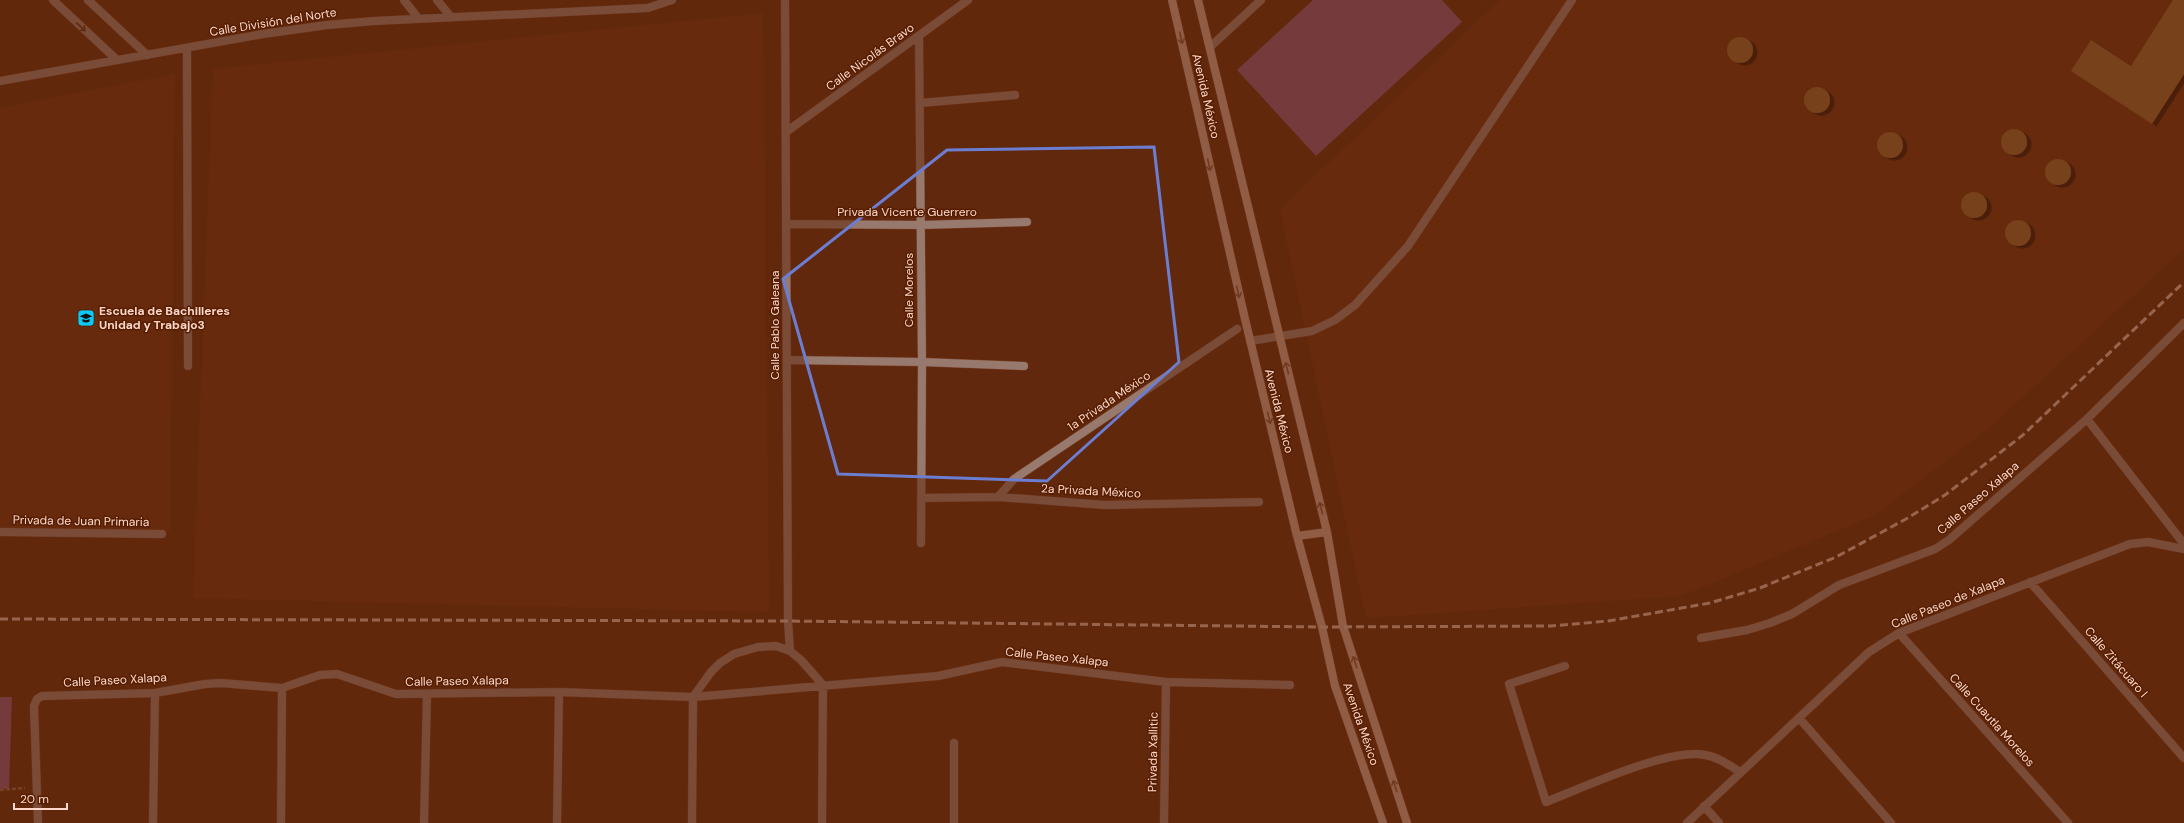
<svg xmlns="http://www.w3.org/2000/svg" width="2184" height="823" viewBox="0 0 2184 823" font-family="'DM Sans',sans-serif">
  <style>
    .built { fill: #702e0f }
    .green { fill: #8b5075 }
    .building { fill: #915e2d; filter: url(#shadow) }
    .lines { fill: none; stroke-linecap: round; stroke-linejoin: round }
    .lane-casing { stroke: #7b442b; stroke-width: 9 }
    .street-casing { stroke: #7b442b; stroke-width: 9 }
    .secondary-casing { stroke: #7b442b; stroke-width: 9 }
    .path { stroke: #915d46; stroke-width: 2.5; stroke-dasharray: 4 2; stroke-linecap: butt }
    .lane { stroke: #97796d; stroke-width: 8 }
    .street { stroke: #97796d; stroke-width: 8 }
    .secondary { stroke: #ca9b88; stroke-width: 8 }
    .rail { stroke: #d8ae9d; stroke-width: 3; stroke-dasharray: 8 4; stroke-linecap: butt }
    .oneway { stroke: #632f17 }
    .oneway2 { stroke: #844f37 }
    .marked { fill: none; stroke: #6b7ed2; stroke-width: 3; stroke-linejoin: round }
    .labels { text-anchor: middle; stroke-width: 3; stroke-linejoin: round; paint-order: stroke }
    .street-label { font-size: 12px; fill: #fcd6c8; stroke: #561d01 }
    .poi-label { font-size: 12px; font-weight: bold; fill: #fcd6c8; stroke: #561d01; text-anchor: start }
  </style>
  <defs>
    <filter id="shadow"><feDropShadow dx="4.5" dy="2.5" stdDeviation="0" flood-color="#0009"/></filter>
  </defs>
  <rect width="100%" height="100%" fill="#62280d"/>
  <path class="built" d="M1500 0H2184V249L1989 428 1875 515 1681 596 1366 618 1280 209Z
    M763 13 769 612 193 598 213 69Z
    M175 74 170 531 0 528V108Z"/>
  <path class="green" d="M1313 0H1442L1462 22 1316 156 1237 70Z
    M0 697H12L9 789H0Z"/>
  <path class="building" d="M2173 0H2184V74L2152 124 2071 71 2091 40 2131 66Z
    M1727 50a13 13 0 1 1 26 0a13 13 0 1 1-26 0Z
    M1804 100a13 13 0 1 1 26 0a13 13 0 1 1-26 0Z
    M2001 142a13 13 0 1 1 26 0a13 13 0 1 1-26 0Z
    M1877 145a13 13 0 1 1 26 0a13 13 0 1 1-26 0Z
    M2045 172a13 13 0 1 1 26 0a13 13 0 1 1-26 0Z
    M1961 205a13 13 0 1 1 26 0a13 13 0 1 1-26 0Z
    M2005 233a13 13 0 1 1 26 0a13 13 0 1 1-26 0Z"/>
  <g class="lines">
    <g class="lane-casing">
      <path id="lane" d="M1250 341 1312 331 1335 320 1355 305 1408 246 1572 0"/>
    </g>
    <g class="street-casing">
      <path id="street" d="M53 0 117 60
        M88 0 147 55
        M404 0 418 18
        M437 0 451 17
        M785 0 788 621 790 651
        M919 36 922 362 921 543
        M1210 47 1261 0
        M187 48 188 366
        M0 81 263 34 327 25 374 21 648 8 672 0
        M920 103 1015 95
        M786 132 968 0
        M787 224 921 225 1027 222
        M788 360 922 362 1024 366
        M2087 419 2184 544
        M998 497 1014 479 1237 329
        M921 498 998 497 1105 505 1259 502
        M0 532 162 534
        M2030 582 2184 758
        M1899 633 2068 823
        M1701 638 1747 630 1770 623 1792 614 1839 585 1935 549 1949 540 2087 419 2184 323
        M1565 666 1509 684 1546 802C1582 788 1670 747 1705 755 1718 757 1729 765 1740 772
        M1799 718 1891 823
        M1704 806 1719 823
        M38 823 34 706 37 699 42 696 155 693 205 684 221 683 282 688 320 675 337 674 396 694 559 692 693 697 938 676 1002 662 1166 682 1290 685
        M153 823 155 693
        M281 823 282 688
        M424 823 427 695
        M557 823 559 692
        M692 823 693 697 711 672 720 663 734 654 758 647 776 646 790 651 801 660 823 685 822 823
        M954 823V743
        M1164 823 1166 682
        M1687 823 1869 652 1899 633 2130 544 2148 542 2184 549"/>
    </g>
    <g class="secondary-casing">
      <path id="secondary" d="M1172 0 1245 319 1297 536 1322 627 1335 686 1383 823
        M1198 0 1327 532 1343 626 1407 823
        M1297 536 1327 532"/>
    </g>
    <path class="path" d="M0 790 25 788"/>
    <use href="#lane" class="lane"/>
    <use href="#street" class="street"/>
    <use href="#secondary" class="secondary"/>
    <path class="rail" d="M0 619 788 621 1322 627 1551 626 1608 621 1710 603 1760 588 1836 557 1906 519 1945 495 2023 435 2184 282"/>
  </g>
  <defs><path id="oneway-shaft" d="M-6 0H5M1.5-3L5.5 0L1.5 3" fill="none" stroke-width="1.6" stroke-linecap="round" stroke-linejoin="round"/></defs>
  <use class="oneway" href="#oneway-shaft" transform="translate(81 27) rotate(43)"/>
  <g class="oneway2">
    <use href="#oneway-shaft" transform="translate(1181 38) rotate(77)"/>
    <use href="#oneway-shaft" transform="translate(1209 165) rotate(77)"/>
    <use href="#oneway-shaft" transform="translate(1238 292) rotate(77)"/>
    <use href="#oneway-shaft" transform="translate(1287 368) rotate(-104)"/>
    <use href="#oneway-shaft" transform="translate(1269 418) rotate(76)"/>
    <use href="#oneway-shaft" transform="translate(1321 508) rotate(-104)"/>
    <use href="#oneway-shaft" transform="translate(1355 662) rotate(-108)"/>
    <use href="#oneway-shaft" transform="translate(1395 786) rotate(-108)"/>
  </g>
  <path d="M0 0H2184V823H0ZM1154 147 1179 362 1047 481 838 474 783 279 947 150Z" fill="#62280d" fill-opacity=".55" fill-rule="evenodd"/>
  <path class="marked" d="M1154 147 1179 362 1047 481 838 474 783 279 947 150Z"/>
  <defs>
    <g id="school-square" transform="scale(0.9)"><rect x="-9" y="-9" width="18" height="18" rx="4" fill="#0acafa" stroke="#561d01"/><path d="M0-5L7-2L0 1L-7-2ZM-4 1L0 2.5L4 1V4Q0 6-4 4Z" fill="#111"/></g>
  </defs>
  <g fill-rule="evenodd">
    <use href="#school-square" x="86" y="318"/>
  </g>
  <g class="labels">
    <g class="street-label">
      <text transform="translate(273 22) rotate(-9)" y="4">Calle División del Norte</text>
      <text transform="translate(870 57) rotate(-36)" y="4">Calle Nicolás Bravo</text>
      <text transform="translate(1206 96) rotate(77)" y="4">Avenida México</text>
      <text x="907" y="216">Privada Vicente Guerrero</text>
      <text transform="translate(909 290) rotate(-90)" y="4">Calle Morelos</text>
      <text transform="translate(775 325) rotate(-90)" y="4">Calle Pablo Galeana</text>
      <text transform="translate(1109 401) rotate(-34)" y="4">1a Privada México</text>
      <text transform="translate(1279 411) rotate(76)" y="4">Avenida México</text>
      <text transform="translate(1091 491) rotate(3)" y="4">2a Privada México</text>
      <text transform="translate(1978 498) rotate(-41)" y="4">Calle Paseo Xalapa</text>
      <text transform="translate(81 521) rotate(1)" y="4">Privada de Juan Primaria</text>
      <text transform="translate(1948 602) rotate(-22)" y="4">Calle Paseo de Xalapa</text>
      <text transform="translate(1057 657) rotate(6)" y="4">Calle Paseo Xalapa</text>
      <text transform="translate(2116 662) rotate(49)" y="4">Calle Zitácuaro I</text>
      <text transform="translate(115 680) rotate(-3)" y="4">Calle Paseo Xalapa</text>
      <text transform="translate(457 681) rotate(-1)" y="4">Calle Paseo Xalapa</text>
      <text transform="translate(1992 720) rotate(48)" y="4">Calle Cuautla Morelos</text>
      <text transform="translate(1361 724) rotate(71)" y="4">Avenida México</text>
      <text transform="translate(1153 752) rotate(-89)" y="4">Privada Xallitic</text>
    </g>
    <g class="poi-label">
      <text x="99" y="315">Escuela de Bachilleres<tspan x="99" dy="14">Unidad y Trabajo3</tspan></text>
    </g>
  </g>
  <path d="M14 803v6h53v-6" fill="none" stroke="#fcd6c8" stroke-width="2"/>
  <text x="20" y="803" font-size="12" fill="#fcd6c8" stroke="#561d01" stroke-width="3" paint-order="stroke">20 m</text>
</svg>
